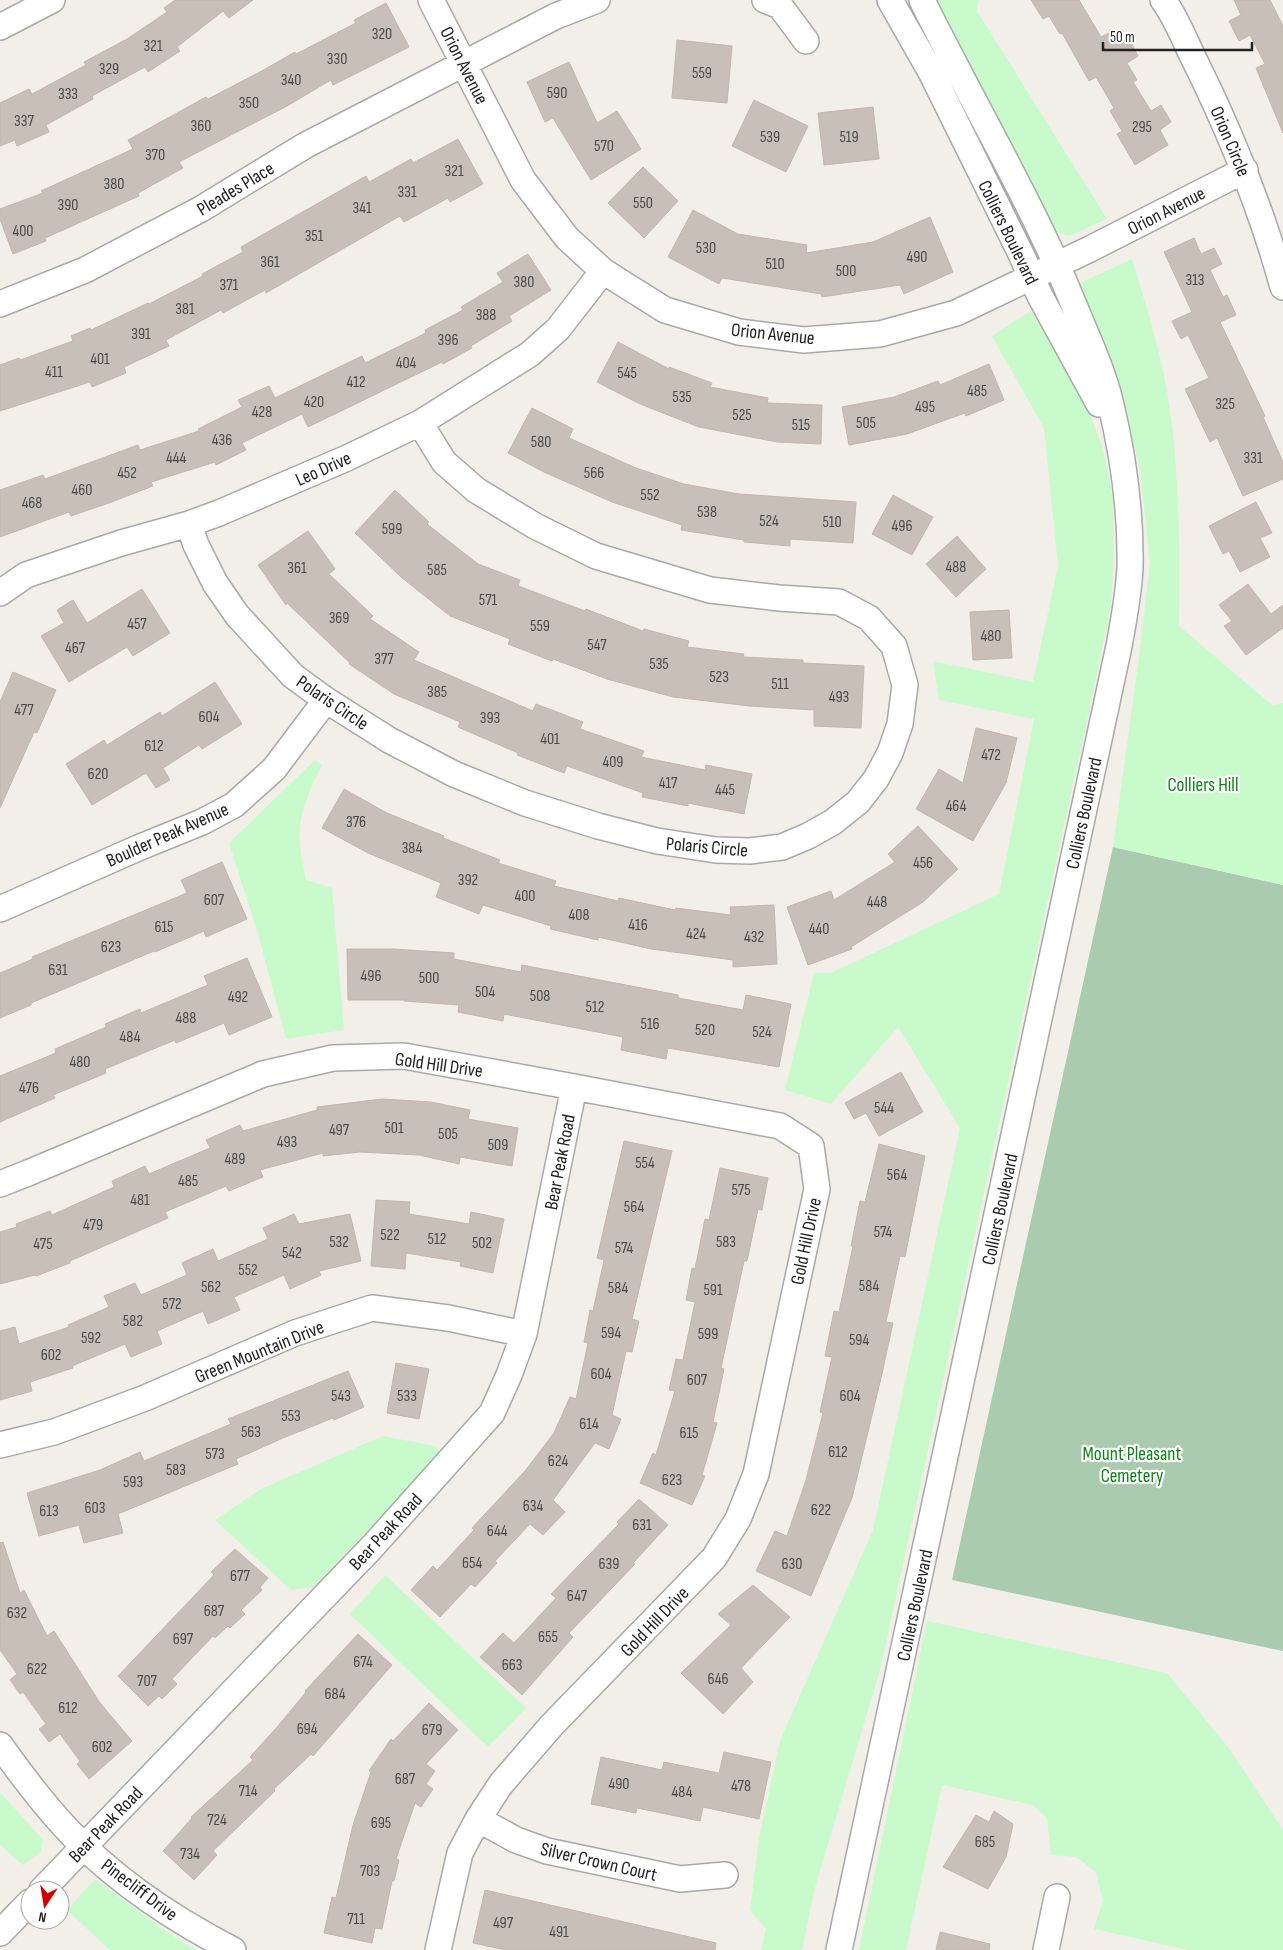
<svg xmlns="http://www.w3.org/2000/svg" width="1283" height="1950" viewBox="0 0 1283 1950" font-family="'Sofia Sans Condensed',sans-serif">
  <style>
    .cemetery { fill: #aacbaf }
    .park { fill: #c8facc }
    .building { fill: #c7bfb8; stroke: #c4b6ab }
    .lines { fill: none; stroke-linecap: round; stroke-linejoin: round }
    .minor-casing { stroke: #a9a9a9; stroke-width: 28 }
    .minor { stroke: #fff; stroke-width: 25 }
    .labels { text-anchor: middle; stroke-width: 4.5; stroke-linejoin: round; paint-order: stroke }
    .number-label { font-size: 16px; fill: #4b4948 }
    .street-label { font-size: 19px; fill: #222; stroke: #fff }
    .park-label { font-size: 19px; fill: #0c8416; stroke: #fff }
  </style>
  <rect width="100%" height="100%" fill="#f2efe9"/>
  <path class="cemetery" d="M1113 847 1283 885V1651L952 1580Z"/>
  <path class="park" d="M935 0H979L977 11 1107 219 1069 236 1051 230Z
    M1132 259C1145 302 1159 346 1167 391 1180 468 1180 548 1179 626L1273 706 1283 703V885L1113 847 1139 657 1150 563 1140 469 1114 374 1078 284Z
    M1031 311 1084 396 1103 449 1113 500 1114 552 1111 605 1090 707 880 1670 814 1891 802 1950H761L766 1929 750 1910 759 1838 780 1741 873 1530 960 1128 898 1027 831 1104 785 1090 814 973H831L999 894 1034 719 939 700 933 661 1033 682 1058 566 1044 428 992 336Z
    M315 760 322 765C312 784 303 804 300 826 298 843 303 863 306 880L332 888 344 1030 286 1039 257 930 229 843Z
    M383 1436 435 1446 442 1454 313 1587 291 1590 215 1520 261 1489Z
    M385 1575 526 1708 488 1747 350 1614Z
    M927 1621 1167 1673 1228 1747 1283 1830V1950H1188L1094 1929 1103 1901 1096 1872 1076 1857 1051 1855 1047 1818 1033 1805 942 1785 906 1950H859Z
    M0 1792 43 1840 41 1852 23 1865 0 1845Z
    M95 1879 164 1930 196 1950H110L67 1910Z"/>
  <path class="building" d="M175 0H253L229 18 223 11 177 47 180 51 148 72 145 67 92 96 93 99 46 125 49 132 17 146 15 140 0 146V103L29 89 32 94 86 65 84 62 127 39 167 12 164 8Z
    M1031 0H1079L1101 37 1111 32 1118 45 1129 39 1138 56 1127 63 1137 80 1133 82 1151 111 1161 105 1171 122 1160 130 1168 145 1135 165 1117 134 1122 131 1110 111 1114 108 1096 77 1089 81 1062 33 1060 34 1049 16 1043 19Z
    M1234 0H1270L1283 26V133L1256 68 1265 64 1250 35 1239 41 1229 21 1241 15Z
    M386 3 409 47 333 85 331 80 287 106 179 162 183 168 138 193 139 196 45 238 46 241 13 254 0 219V209L43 193 41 191 133 149 128 140 206 97 208 99 260 72 295 52 296 54 356 23 354 20Z
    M677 40 732 46 727 103 672 98Z
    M569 62 597 123 617 111 641 149 591 180 553 118 545 122 527 82Z
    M754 100 808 126 786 172 732 146Z
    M873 107 879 159 824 165 818 113Z
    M458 139 483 184 450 202 448 198 404 222 400 216 266 293 265 290 223 313 221 310 166 340 169 346 124 367 126 373 92 387 90 382 0 411V365L19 358 20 360 73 341 71 336 90 328 91 330 148 303 149 304 203 276 202 274 243 252 241 247 366 176 369 182 411 159 413 163Z
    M643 167 678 201 644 238 608 203Z
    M693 210 738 234 807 245 806 253 873 242 930 217 953 272 904 294 900 285 822 297 821 294 722 278 719 284 668 257Z
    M1194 238 1201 254 1214 248 1222 264 1210 270 1223 297 1227 295 1236 315 1220 322 1265 416 1263 417 1283 462V479L1243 496 1217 438 1210 442 1185 389 1209 378 1188 335 1181 339 1172 321 1192 312 1164 252Z
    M528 254 551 290 509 316 512 321 471 346 472 348 443 364 442 362 308 427 302 414 242 443 246 450 216 465 215 462 151 482 153 486 109 503 71 516 69 512 0 537V490L43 475 45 479 138 445 140 450 199 431 198 429 242 407 238 400 269 386 275 398 362 356 365 363 426 333 425 330 463 310 461 307 503 282 497 273Z
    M618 342 669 369V367L712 383 710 387 768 398 767 403 822 405 821 444 777 442 699 427 640 404 597 382Z
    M989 364 1004 400 966 416 965 413 907 434 849 445 842 407 894 397 938 381 940 385Z
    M532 408 573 429 569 438 636 468 684 484 739 494 856 502 853 543 790 539V546L744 542V540L681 530 682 525 612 502 544 472 508 453Z
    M395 490 429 522 427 524 478 564 520 580 518 586 585 611 586 609 643 631 644 629 689 641 687 647 744 654 743 657 803 660V663L864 666 861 728 814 726V710L750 706 673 697 607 679 553 659 552 661 508 644 510 639 450 616 401 577 355 533Z
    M893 495 933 517 912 555 872 534Z
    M1256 502 1272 533 1260 538 1270 557 1240 572 1229 551 1223 554 1209 526Z
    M308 531 335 569 329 574 373 616 370 619 419 652 414 660 533 711 536 704 583 722 580 729 644 751 641 757 705 770 706 765 752 774 744 814 688 803V806L642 797 643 793 567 766 564 773 517 755 518 753 458 727 460 722 394 694 349 664 350 663 287 603 286 605 258 565Z
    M957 536 986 569 956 597 926 564Z
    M1248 584 1271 614 1283 605V628L1246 655 1224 626 1232 621 1219 605Z
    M142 589 170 633 133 656 127 647 69 682 41 636 64 623 57 610 73 600 87 623Z
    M1009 610 1012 658 973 660 970 612Z
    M13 672 56 690 37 733 34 732 0 808V702Z
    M215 682 242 724 202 749 199 745 163 768 170 780 156 788 146 773 92 805 66 764 104 740 107 745 160 712 162 716Z
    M976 728 1017 738 1006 783 973 841 916 809 939 769 963 783Z
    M344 789 387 813 444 836 443 838 500 860 498 863 556 881 554 886 618 901 619 898 675 910 676 908 731 915 730 907 774 905 777 964 733 967V960L651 949 598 937V940L550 929 551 926 483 905 479 914 436 897 441 883 368 853 322 828Z
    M918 826 958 869 923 902 851 947 852 949 808 965 787 907 831 891 834 900 895 862 888 854Z
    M222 862 247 919 206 937 204 931 155 952 154 951 31 1003V1005L0 1018V973L33 959 32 957 187 893 181 880Z
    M347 949H393L454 953V959L521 972 522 965 678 995V998L743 1010 746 995 791 1004 779 1067 668 1048 666 1059 621 1050 623 1037 504 1014 503 1021 458 1012 459 1005 404 1001 405 1000H348Z
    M247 958 272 1017 229 1035 224 1023 176 1043 175 1040 105 1069 106 1073 53 1095 55 1098 0 1122V1076L56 1053 55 1049 106 1027 105 1024 140 1009 141 1013 208 985 204 976Z
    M901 1072 923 1112 879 1136 866 1113 854 1119 845 1103Z
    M382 1099 431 1102 470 1110 468 1119 518 1128 512 1166 460 1157 459 1164 419 1155 360 1152 323 1156V1153L260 1170 263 1177 229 1191 226 1186 165 1212 168 1218 70 1261V1263L36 1276 35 1275 0 1284V1232L17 1227 16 1224 50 1211 52 1215 114 1187 112 1181 145 1166 149 1174 210 1148 206 1140 240 1125 243 1131 317 1110V1107Z
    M624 1141 672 1151 632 1319 639 1321 632 1352 626 1351 612 1415 621 1419 609 1449 595 1443 553 1500 565 1512 543 1535 530 1524 495 1561 497 1563 475 1587 471 1584 440 1617 411 1590 433 1566 437 1570 474 1530 472 1528 525 1471 554 1433 570 1397 576 1399 588 1343 584 1342 590 1310 593 1311 604 1260 597 1258Z
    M879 1144 925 1156 905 1257 900 1256 886 1322 893 1323 881 1378 852 1498 811 1596 756 1571 775 1531 787 1536 806 1480 823 1413 820 1412 832 1357 825 1356 834 1311 839 1312 853 1246H851L860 1201 865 1202Z
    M720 1168 768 1178 762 1210 758 1209 747 1261H744L721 1368 724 1369 713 1422 717 1423 702 1475 705 1476 692 1505 640 1483 653 1453 656 1455 675 1391 669 1390 676 1359 683 1360 695 1302 686 1300 692 1268 695 1269 705 1219 709 1220Z
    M376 1200 410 1202 409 1214 469 1224 471 1212 504 1219 493 1273 460 1266 461 1262 406 1253 405 1269 371 1266Z
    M294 1214 299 1224 350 1214 361 1261 319 1271 321 1275 290 1289 284 1275 234 1297 240 1310 208 1324 203 1311 157 1331 162 1344 131 1357 125 1344 72 1366 73 1368 30 1382 32 1391 0 1400V1331L15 1327 19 1344 69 1327 68 1325 109 1307 104 1296 135 1283 141 1295 187 1275 182 1263 213 1249 218 1261 268 1239 263 1228Z
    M396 1363 429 1369 419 1419 387 1413Z
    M348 1371 364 1407 334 1420 333 1418 283 1438 236 1459 238 1464 118 1514 123 1533 84 1543 79 1525 39 1536 27 1493 100 1470 140 1452 144 1461 231 1424 228 1419Z
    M639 1499 668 1525 633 1563 635 1564 569 1633 573 1637 522 1695 480 1657 503 1633 514 1643 556 1598 551 1594 619 1524 617 1522Z
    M3 1542 20 1593 24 1590 47 1636 54 1631 100 1703 132 1741 89 1779 77 1764 80 1761 60 1734 49 1742 39 1729 46 1724 23 1692 20 1694 10 1680 17 1674 0 1650V1543Z
    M235 1549 268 1578 260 1587 262 1590 241 1610 245 1614 230 1628 228 1626 215 1638 213 1636 172 1679 177 1684 162 1699 159 1696 148 1706 118 1676 214 1575 211 1572Z
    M753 1585 790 1617 741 1668 753 1682 723 1714 681 1673 731 1625 718 1614Z
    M358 1634 392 1665 313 1756 311 1754 274 1789 275 1791 213 1851 217 1855 194 1880 163 1851 192 1818 191 1817 253 1760 250 1757 278 1726 306 1692 305 1691Z
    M429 1703 458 1730 426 1764 435 1771 426 1784 433 1789 421 1807 415 1803 396 1859 399 1860 394 1881H392L382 1929 375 1928 372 1943 324 1933 332 1897 336 1898 353 1825 371 1772 369 1771 391 1739 393 1741Z
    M724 1752 771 1762 759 1819 703 1807 700 1821 637 1808 636 1813 591 1804 601 1757 662 1770 664 1762 719 1773Z
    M994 1811 1013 1824 1006 1857 988 1889 943 1867 976 1815 989 1822Z
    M485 1890 716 1943 715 1950H506L473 1943Z
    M940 1932 990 1944 989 1950H936Z"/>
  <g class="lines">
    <g class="minor-casing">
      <path id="minor" d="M431 0 523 180 567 238 603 271 665 310 739 332 804 340 880 334 956 313 1090 249 1245 170
        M765 0 780 6 806 41
        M890 0 931 72 1021 254 1040 296 1099 404
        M1163 0C1176 17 1184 39 1193 57 1230 131 1261 208 1283 287
        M0 27 52 0
        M0 304 85 270 201 209 306 145 556 16 597 0
        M189 524 196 545 215 583 237 615 293 676 326 700 389 740 454 774 525 803 598 826 657 841 716 850 750 851 782 847 808 836 833 822 858 802 876 779 890 753 900 724 905 685 894 646 869 618 839 602 779 598 710 590 596 556 535 526 476 490 444 462 420 423
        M0 593 26 575 121 543 189 524 219 513 347 458 420 423 530 354 558 329 603 271
        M0 909 138 848 202 822 234 805 274 769 326 700
        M0 1184 28 1173 263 1074 333 1058 404 1056 574 1087 780 1126 811 1146 817 1189 756 1474 738 1519 714 1558 551 1726 501 1784 478 1819 460 1853 438 1950
        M0 1445 54 1432 145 1398 295 1333 372 1308 448 1318 524 1334
        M0 1745C20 1773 41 1801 64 1826 111 1878 171 1918 233 1950
        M478 1819 516 1840 547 1851 680 1879 725 1875
        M42 1890 373 1546 492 1413 509 1375 524 1334 574 1087
        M0 1933 30 1902
        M839 1950 1119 646C1124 619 1129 593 1130 567 1131 512 1123 454 1110 401 1102 368 1087 337 1074 305 1031 200 972 102 922 0
        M1046 1950 1057 1897"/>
    </g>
    <use href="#minor" class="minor"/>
  </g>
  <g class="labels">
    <g class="number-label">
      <text x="382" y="39">320</text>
      <text x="153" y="51">321</text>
      <text x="337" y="64">330</text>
      <text x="109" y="74">329</text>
      <text x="702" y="78">559</text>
      <text x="291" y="85">340</text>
      <text x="557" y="98">590</text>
      <text x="68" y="99">333</text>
      <text x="249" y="108">350</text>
      <text x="24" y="126">337</text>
      <text x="201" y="131">360</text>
      <text x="1142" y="132">295</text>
      <text x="770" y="142">539</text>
      <text x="849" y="142">519</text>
      <text x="604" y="151">570</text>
      <text x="155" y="160">370</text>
      <text x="454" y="176">321</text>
      <text x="114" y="189">380</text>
      <text x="407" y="197">331</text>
      <text x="643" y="208">550</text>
      <text x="68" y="210">390</text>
      <text x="362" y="213">341</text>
      <text x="23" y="236">400</text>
      <text x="314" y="241">351</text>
      <text x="706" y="253">530</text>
      <text x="917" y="262">490</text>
      <text x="270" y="267">361</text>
      <text x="775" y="269">510</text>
      <text x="846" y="276">500</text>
      <text x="1195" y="285">313</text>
      <text x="524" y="287">380</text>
      <text x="229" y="290">371</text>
      <text x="185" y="314">381</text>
      <text x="486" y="320">388</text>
      <text x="141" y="339">391</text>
      <text x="448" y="345">396</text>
      <text x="100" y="364">401</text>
      <text x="406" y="368">404</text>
      <text x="54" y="377">411</text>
      <text x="627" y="378">545</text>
      <text x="356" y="387">412</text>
      <text x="977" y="396">485</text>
      <text x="682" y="402">535</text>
      <text x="314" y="407">420</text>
      <text x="1225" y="409">325</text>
      <text x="925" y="412">495</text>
      <text x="262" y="417">428</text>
      <text x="742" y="420">525</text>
      <text x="866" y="428">505</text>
      <text x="801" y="430">515</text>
      <text x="222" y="445">436</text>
      <text x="541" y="447">580</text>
      <text x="176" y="463">444</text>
      <text x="1253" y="463">331</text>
      <text x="127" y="478">452</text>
      <text x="594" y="478">566</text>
      <text x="82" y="495">460</text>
      <text x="650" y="500">552</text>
      <text x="32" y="508">468</text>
      <text x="707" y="517">538</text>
      <text x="769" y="526">524</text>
      <text x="832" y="527">510</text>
      <text x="902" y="531">496</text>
      <text x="392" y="534">599</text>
      <text x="956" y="572">488</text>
      <text x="297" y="573">361</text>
      <text x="437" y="575">585</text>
      <text x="488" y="605">571</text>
      <text x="339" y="623">369</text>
      <text x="137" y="629">457</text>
      <text x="540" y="631">559</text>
      <text x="991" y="641">480</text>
      <text x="597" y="650">547</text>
      <text x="75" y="653">467</text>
      <text x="384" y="664">377</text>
      <text x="659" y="669">535</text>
      <text x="719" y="682">523</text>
      <text x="780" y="689">511</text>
      <text x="437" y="697">385</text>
      <text x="839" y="702">493</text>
      <text x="24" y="715">477</text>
      <text x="209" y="722">604</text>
      <text x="490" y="723">393</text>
      <text x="550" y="744">401</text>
      <text x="154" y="751">612</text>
      <text x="991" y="760">472</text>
      <text x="613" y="767">409</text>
      <text x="98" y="779">620</text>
      <text x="668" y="788">417</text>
      <text x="725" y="795">445</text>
      <text x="956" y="811">464</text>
      <text x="356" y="827">376</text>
      <text x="412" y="853">384</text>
      <text x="923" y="868">456</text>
      <text x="468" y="885">392</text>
      <text x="525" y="901">400</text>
      <text x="214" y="905">607</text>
      <text x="877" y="907">448</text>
      <text x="579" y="920">408</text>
      <text x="638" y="930">416</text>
      <text x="164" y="932">615</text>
      <text x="819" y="934">440</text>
      <text x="696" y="939">424</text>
      <text x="754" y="942">432</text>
      <text x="111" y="952">623</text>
      <text x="58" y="975">631</text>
      <text x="371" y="981">496</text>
      <text x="429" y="983">500</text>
      <text x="485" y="997">504</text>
      <text x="540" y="1001">508</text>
      <text x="238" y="1002">492</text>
      <text x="595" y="1012">512</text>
      <text x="186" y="1023">488</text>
      <text x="650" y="1029">516</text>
      <text x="705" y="1035">520</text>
      <text x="762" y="1037">524</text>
      <text x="130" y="1042">484</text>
      <text x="80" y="1067">480</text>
      <text x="29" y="1093">476</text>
      <text x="884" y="1113">544</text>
      <text x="394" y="1133">501</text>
      <text x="339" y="1135">497</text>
      <text x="448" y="1139">505</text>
      <text x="287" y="1147">493</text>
      <text x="498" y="1150">509</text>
      <text x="235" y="1164">489</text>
      <text x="645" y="1168">554</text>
      <text x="897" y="1180">564</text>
      <text x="188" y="1186">485</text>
      <text x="741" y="1195">575</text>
      <text x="140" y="1205">481</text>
      <text x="634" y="1212">564</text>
      <text x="93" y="1230">479</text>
      <text x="883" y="1237">574</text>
      <text x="390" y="1240">522</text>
      <text x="437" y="1244">512</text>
      <text x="339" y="1247">532</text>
      <text x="726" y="1247">583</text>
      <text x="482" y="1248">502</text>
      <text x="43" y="1249">475</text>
      <text x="624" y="1253">574</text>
      <text x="292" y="1258">542</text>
      <text x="248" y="1275">552</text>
      <text x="869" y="1291">584</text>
      <text x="211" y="1292">562</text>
      <text x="618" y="1293">584</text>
      <text x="713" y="1295">591</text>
      <text x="172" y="1309">572</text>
      <text x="133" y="1326">582</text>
      <text x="611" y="1338">594</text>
      <text x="708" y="1339">599</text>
      <text x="91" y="1343">592</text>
      <text x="859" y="1345">594</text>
      <text x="51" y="1360">602</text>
      <text x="601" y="1379">604</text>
      <text x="697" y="1385">607</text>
      <text x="341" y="1401">543</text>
      <text x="407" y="1401">533</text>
      <text x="850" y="1401">604</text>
      <text x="291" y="1421">553</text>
      <text x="589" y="1429">614</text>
      <text x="251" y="1437">563</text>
      <text x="689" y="1438">615</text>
      <text x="838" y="1457">612</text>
      <text x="215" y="1459">573</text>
      <text x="558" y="1466">624</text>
      <text x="176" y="1475">583</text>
      <text x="672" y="1485">623</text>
      <text x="133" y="1487">593</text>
      <text x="533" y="1511">634</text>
      <text x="95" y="1513">603</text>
      <text x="821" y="1515">622</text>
      <text x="49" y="1516">613</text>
      <text x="642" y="1530">631</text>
      <text x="497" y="1536">644</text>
      <text x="472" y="1568">654</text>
      <text x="609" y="1569">639</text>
      <text x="792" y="1569">630</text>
      <text x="240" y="1581">677</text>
      <text x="577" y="1601">647</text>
      <text x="214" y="1616">687</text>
      <text x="17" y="1618">632</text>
      <text x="548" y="1642">655</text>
      <text x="183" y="1644">697</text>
      <text x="363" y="1667">674</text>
      <text x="512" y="1670">663</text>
      <text x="37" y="1674">622</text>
      <text x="718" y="1684">646</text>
      <text x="147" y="1686">707</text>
      <text x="335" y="1699">684</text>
      <text x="68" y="1713">612</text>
      <text x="307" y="1734">694</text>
      <text x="432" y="1735">679</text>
      <text x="102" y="1752">602</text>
      <text x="405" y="1784">687</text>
      <text x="619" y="1789">490</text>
      <text x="741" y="1791">478</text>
      <text x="248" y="1796">714</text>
      <text x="682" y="1797">484</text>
      <text x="217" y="1825">724</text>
      <text x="381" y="1828">695</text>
      <text x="985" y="1847">685</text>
      <text x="190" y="1859">734</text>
      <text x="370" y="1876">703</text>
      <text x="356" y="1924">711</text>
      <text x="503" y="1928">497</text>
      <text x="559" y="1937">491</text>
    </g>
    <g class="street-label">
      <text transform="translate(465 65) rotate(63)" y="7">Orion Avenue</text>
      <text transform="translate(1231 141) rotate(67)" y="7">Orion Circle</text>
      <text transform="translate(235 188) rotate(-31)" y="7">Pleades Place</text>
      <text transform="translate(1166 210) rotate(-27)" y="7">Orion Avenue</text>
      <text transform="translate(1009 232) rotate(64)" y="7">Colliers Boulevard</text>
      <text transform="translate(773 333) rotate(6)" y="7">Orion Avenue</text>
      <text transform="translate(323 468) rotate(-24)" y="7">Leo Drive</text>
      <text transform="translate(333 702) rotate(34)" y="7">Polaris Circle</text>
      <text transform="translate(1083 813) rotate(-78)" y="7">Colliers Boulevard</text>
      <text transform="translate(167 834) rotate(-24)" y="7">Boulder Peak Avenue</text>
      <text transform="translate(707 846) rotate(5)" y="7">Polaris Circle</text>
      <text transform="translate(439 1064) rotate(8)" y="7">Gold Hill Drive</text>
      <text transform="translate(559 1162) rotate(-79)" y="7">Bear Peak Road</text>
      <text transform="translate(999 1209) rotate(-78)" y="7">Colliers Boulevard</text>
      <text transform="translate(805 1241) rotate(-78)" y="7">Gold Hill Drive</text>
      <text transform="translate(259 1351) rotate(-22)" y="7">Green Mountain Drive</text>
      <text transform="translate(385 1531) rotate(-47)" y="7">Bear Peak Road</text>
      <text transform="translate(914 1605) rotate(-78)" y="7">Colliers Boulevard</text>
      <text transform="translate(654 1621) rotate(-46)" y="7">Gold Hill Drive</text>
      <text transform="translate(105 1824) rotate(-46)" y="7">Bear Peak Road</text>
      <text transform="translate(599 1861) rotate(13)" y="7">Silver Crown Court</text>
      <text transform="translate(140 1889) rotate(37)" y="7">Pinecliff Drive</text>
    </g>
    <g class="park-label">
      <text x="1203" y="791">Colliers Hill</text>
      <text x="1132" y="1460">Mount Pleasant<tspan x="1132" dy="22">Cemetery</tspan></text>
    </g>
  </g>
  <g transform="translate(45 1905) rotate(192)"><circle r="24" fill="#ffffff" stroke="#a7a7a7"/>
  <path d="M0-4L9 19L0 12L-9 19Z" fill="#d40000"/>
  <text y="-8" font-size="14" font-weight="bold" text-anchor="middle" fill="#222222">N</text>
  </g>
  <path d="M1103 42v8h149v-8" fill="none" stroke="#222222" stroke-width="2.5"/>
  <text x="1110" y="42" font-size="15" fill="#222222" stroke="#ffffff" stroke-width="4" paint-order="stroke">50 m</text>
</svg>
